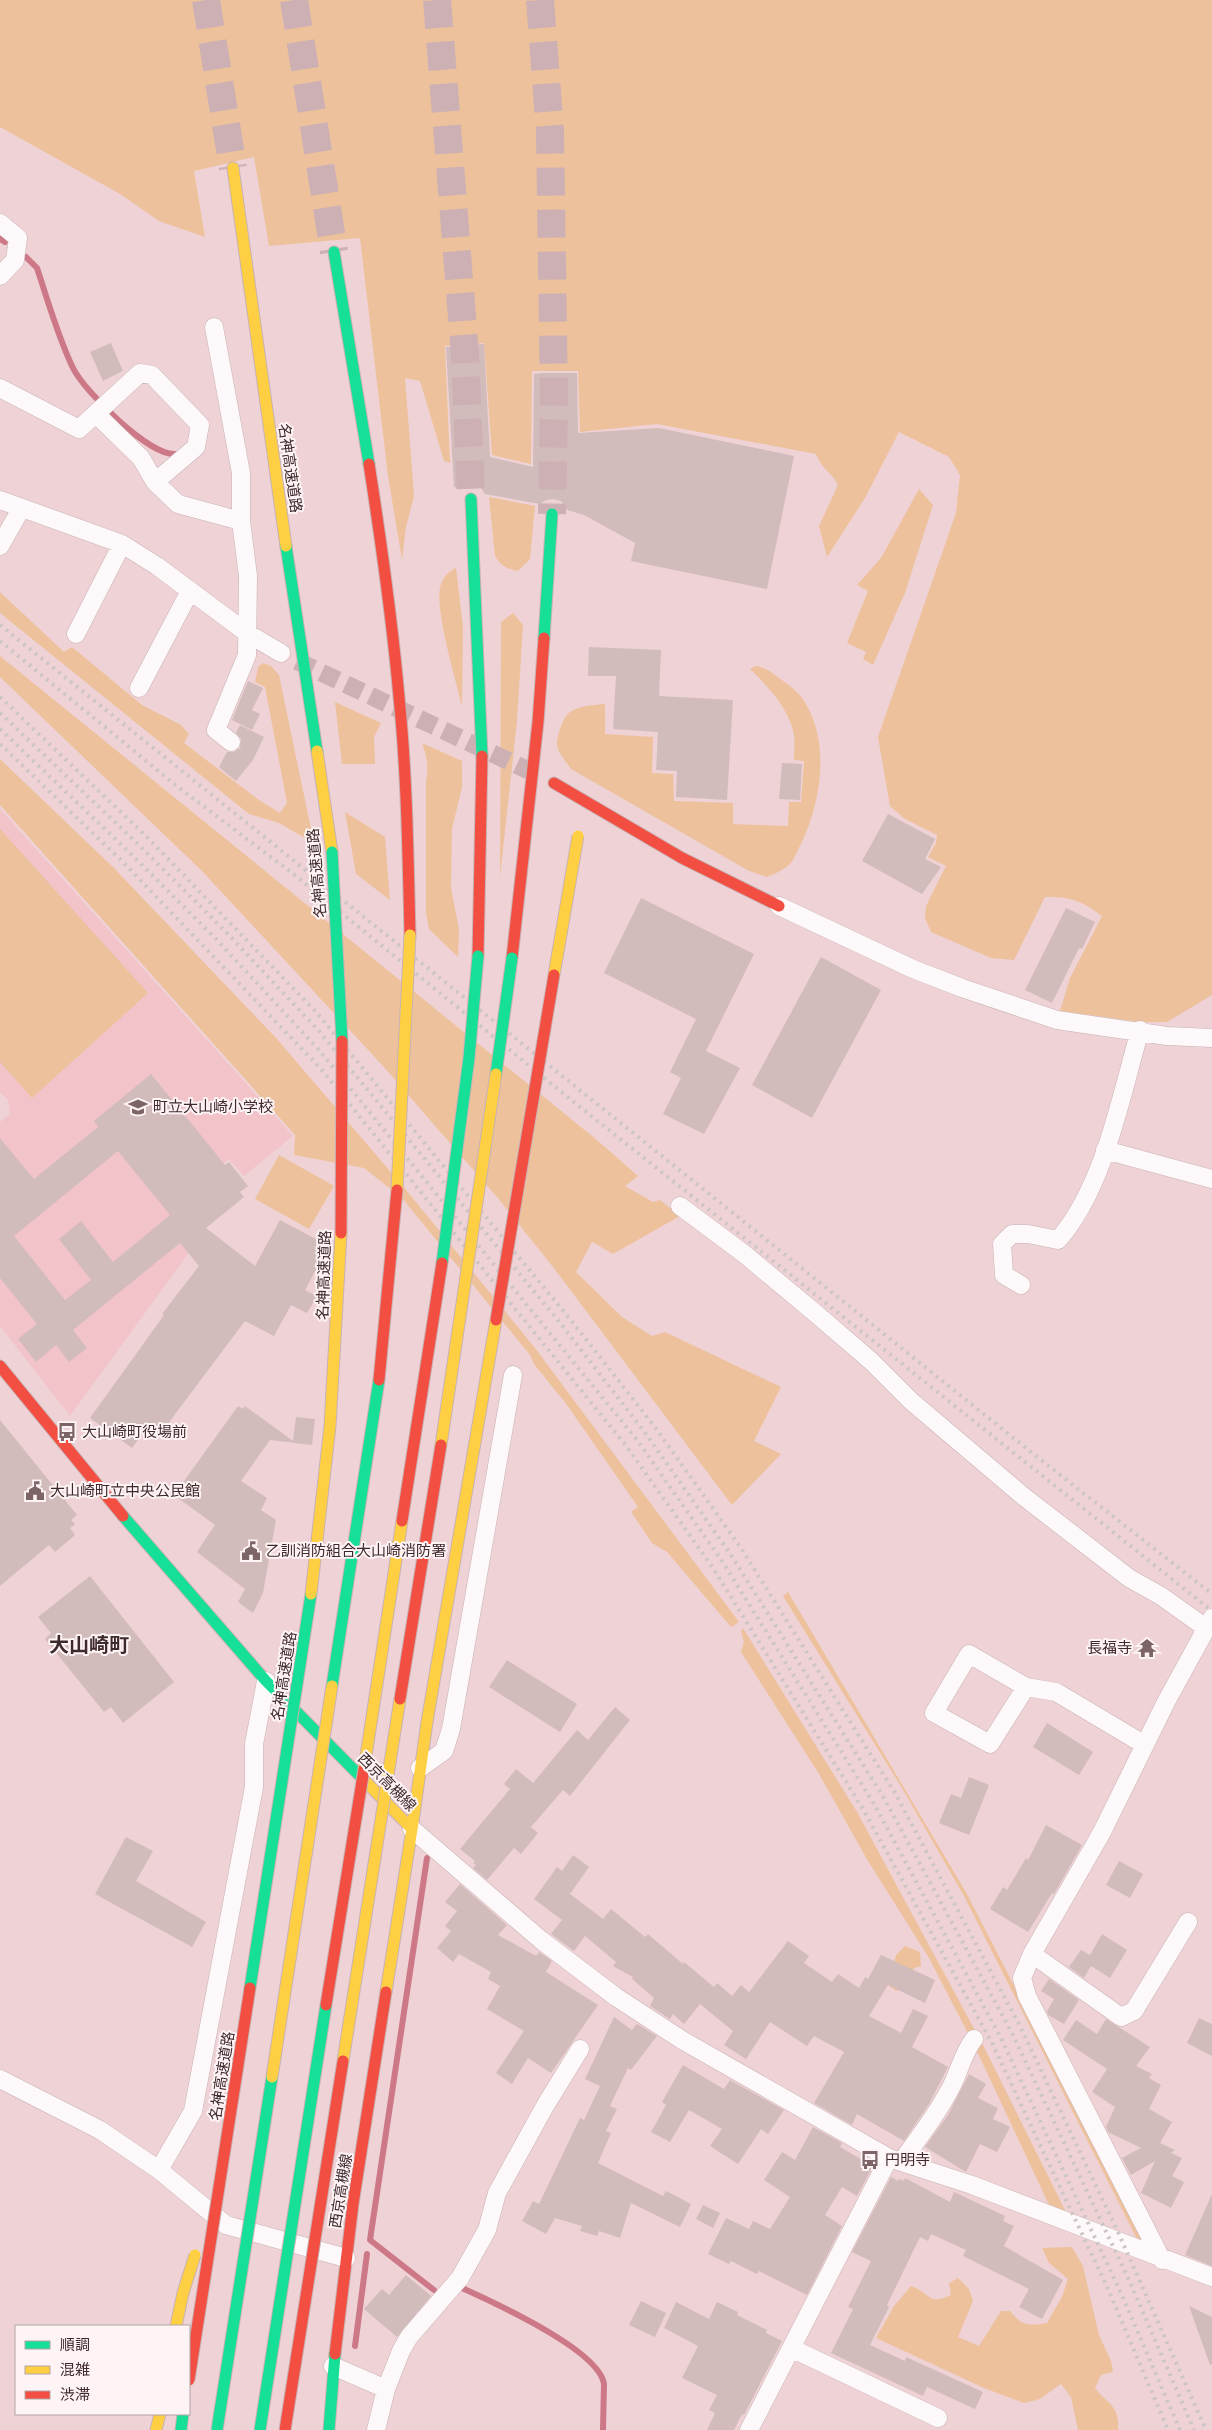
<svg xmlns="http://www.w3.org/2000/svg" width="1212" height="2430" viewBox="0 0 1212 2430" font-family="Poppins,'Noto Sans JP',sans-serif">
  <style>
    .built { fill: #f2c3c8 }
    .green { fill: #edc19c }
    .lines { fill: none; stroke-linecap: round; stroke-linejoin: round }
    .stream { stroke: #cd7887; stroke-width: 6 }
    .building { fill: #d2bbbb; fill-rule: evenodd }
    .street-tunnel { stroke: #ccb0b3; stroke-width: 18; stroke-dasharray: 18 9; stroke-linecap: butt }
    .highway-tunnel { stroke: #ccb0b3; stroke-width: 28; stroke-dasharray: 28 14; stroke-linecap: butt }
    .street-casing { stroke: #c8b2b4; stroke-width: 19 }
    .fast-casing { stroke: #c8b2b4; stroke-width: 13 }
    .slow-casing { stroke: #c8b2b4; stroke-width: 13 }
    .jam-casing { stroke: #c8b2b4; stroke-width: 13 }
    .street { stroke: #fdf8f9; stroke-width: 18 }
    .fast { stroke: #16e098; stroke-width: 11 }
    .slow { stroke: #ffcf43; stroke-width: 11 }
    .jam { stroke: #f24e42; stroke-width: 11 }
    .rail { stroke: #ccc4c5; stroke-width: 4; stroke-dasharray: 2.5 5; stroke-linecap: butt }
    .fast-bridge-casing { stroke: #c8b2b4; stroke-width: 13; stroke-linecap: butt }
    .slow-bridge-casing { stroke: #c8b2b4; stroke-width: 13; stroke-linecap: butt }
    .jam-bridge-casing { stroke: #c8b2b4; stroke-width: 13; stroke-linecap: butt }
    .fast-bridge { stroke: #16e098; stroke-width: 11 }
    .slow-bridge { stroke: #ffcf43; stroke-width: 11 }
    .jam-bridge { stroke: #f24e42; stroke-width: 11 }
    .labels { text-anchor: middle; stroke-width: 4; stroke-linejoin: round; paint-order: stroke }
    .street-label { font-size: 15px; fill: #3e292c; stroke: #fff4f5 }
    .poi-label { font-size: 15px; fill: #3e292c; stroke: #fff4f5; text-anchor: start }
    .district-label { font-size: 20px; font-weight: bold; fill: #3e292c; stroke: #fff4f5 }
  </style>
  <rect width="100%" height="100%" fill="#efd2d5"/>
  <path class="built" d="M0 809 293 1136 244 1176 229 1159 175 1202 201 1236 70 1416 0 1326V1122L10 1114 8 1100 0 1092Z"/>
  <path class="green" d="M0 0H1212V995L1167 1022H1141L1060 1011 1070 978 1102 916C1082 901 1070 896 1045 897L1014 960 991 958 931 932 925 918 926 906 946 866 928 857 936 843 937 835 905 819 890 806 878 737 956 513 960 475 949 457 899 432 865 498 827 557 819 526 838 485C830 470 823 471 816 454L657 424 580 432 578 371H532L531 464 492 455 484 343 445 346 450 463 444 461 420 381 405 378 414 496 406 527 402 560 388 476 360 238 269 246 254 157 194 171 205 237 159 221 120 194 0 127Z
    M919 489 933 505 905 593 873 665 863 659 866 652 847 643 868 591 857 585 881 558Z
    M489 497 535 506 530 559 518 571C507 569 501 566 495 556Z
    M456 568 463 627 462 706C456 681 433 605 441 584 444 576 449 571 456 568Z
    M0 592 64 652 72 647 142 705 181 725 189 734 184 743 259 800 280 813 287 803 265 687 255 682 258 667 263 663 271 666 279 675 311 829 305 838 279 823 249 814 0 613Z
    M513 613 523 625 517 721 500 877 501 622Z
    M0 656 597 1140 638 1176 625 1186 653 1202 660 1200 680 1216 613 1254 592 1242 576 1272 622 1317 652 1336 665 1332 781 1387 754 1441 781 1454 732 1505 553 1267 497 1197 383 1066 202 871 0 677Z
    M755 666C765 667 771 672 779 678 788 684 801 694 806 704 830 746 821 802 801 844 797 850 795 859 790 864 783 870 775 874 767 877L749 871 571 769C566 762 558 753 557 745 557 735 563 717 570 712 580 705 595 705 605 704V734L653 737 652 773 673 774 674 801 733 803V824L788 826 789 802H801L804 761 794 760C794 752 795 743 794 735 790 710 768 686 750 669Z
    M335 702 381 723 374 737 375 764H342Z
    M422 743 462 761V787L452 829 451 888 459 929 458 957 429 929 426 913V781C429 767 427 757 422 743Z
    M0 759 114 868 277 1039 407 1191 535 1348 739 1622 731 1627 667 1552 652 1543 631 1512 638 1507 567 1405 534 1364 530 1355 402 1198 364 1168 294 1155 295 1135 0 805Z
    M345 812 385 837 390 900 356 874Z
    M0 829 148 993 32 1098 0 1062Z
    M279 1155 334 1186 309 1229 255 1199Z
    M788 1592 967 1894 1149 2249 1141 2247 964 1896 902 1788 783 1596Z
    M743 1628 857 1812 984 2047 1066 2212 1050 2207 974 2045 929 1958 868 1861 819 1774 741 1652 744 1642 741 1631Z
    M905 1946 920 1952 921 1966 914 1968 903 1988 896 1991 889 1986 896 1955Z
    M1072 2247 1083 2266 1099 2335 1111 2361 1113 2372 1101 2375 1095 2388C1108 2405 1120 2405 1118 2430H1078L1071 2397 1061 2384 1040 2399 1024 2403 984 2388 876 2338 894 2306 911 2286C931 2293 928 2306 951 2295L949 2283 958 2278 969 2289 973 2301 958 2337 979 2346 1001 2311H1010C1022 2326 1028 2326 1047 2323L1062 2297 1068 2279 1049 2263 1042 2248Z"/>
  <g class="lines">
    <path class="stream" d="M0 239 5 242
      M26 257 37 268C48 301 58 337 73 368 84 391 150 457 176 454
      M427 1858 370 2240 434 2290
      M462 2288C493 2302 599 2350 604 2384L603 2430
      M355 2346 367 2254"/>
  </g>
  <path class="building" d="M111 343 123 371 103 381 90 352Z
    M484 344 490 457 533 467 534 374 543 373H577L578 433 659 428 794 456 767 589 631 561 635 543 584 515 567 510 561 501 554 499 546 500 540 504 485 494 479 485 471 483 460 488 454 487 446 347Z
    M589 647 661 650 659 696 733 700 727 800 676 797 677 771 656 770 658 732 613 729 616 676H588Z
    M248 681 263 688 252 710 260 714 252 730 232 720Z
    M240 725 264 737 253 760 236 781 219 767 227 752H234L240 748 241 739 236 733Z
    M782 763 802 764 800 800 779 799Z
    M888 814 935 839 925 859 941 867 922 894 862 861Z
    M641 898 754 954 706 1051 740 1068 704 1134 663 1114 681 1078 670 1072 696 1019 604 973Z
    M1066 908 1095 922 1082 949 1079 948 1052 1003 1025 990Z
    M821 957 881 990 812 1118 752 1085Z
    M151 1074 225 1165 229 1162 248 1186 240 1192 244 1197 206 1228 255 1266 280 1220 325 1244V1253L305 1290 317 1296 307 1313 291 1305 274 1336 245 1321 158 1437 146 1429 132 1448 90 1418 164 1315 162 1314 199 1266 180 1243 73 1330 87 1348 69 1362 56 1345 36 1362 18 1339 37 1324 0 1278V1138L34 1179 98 1127 94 1121ZM118 1151 170 1215 113 1262 81 1221 59 1239 91 1280 65 1300 14 1236Z
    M238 1406 243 1409 245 1406 293 1441 296 1417 315 1419 312 1445 270 1440 241 1481 267 1498 261 1510 276 1520 263 1593 253 1613 238 1602 245 1589 197 1552 215 1525 174 1495Z
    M0 1420 77 1515 71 1520 75 1524 70 1528 75 1535 55 1552 49 1545 0 1586Z
    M90 1576 174 1682 123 1723 111 1707 104 1712 45 1639 51 1633 38 1617Z
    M507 1660 577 1704 560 1732 489 1687Z
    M615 1707 630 1720 570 1796 563 1790 531 1827 538 1833 521 1854 514 1848 487 1880 473 1868 476 1865 473 1863 475 1861 460 1849 510 1789 504 1784 516 1769 533 1783 577 1730 588 1740Z
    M1047 1723 1093 1752 1079 1775 1033 1747Z
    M969 1777 989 1785 969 1835 939 1823 951 1794 961 1798Z
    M1046 1825 1082 1845 1054 1894 1052 1893 1028 1932 990 1909 1003 1887 1007 1890 1026 1858 1028 1860Z
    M126 1837 153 1851 136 1881 206 1922 192 1947 95 1894Z
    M573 1855 589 1867 570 1894 603 1919 611 1909 645 1937 648 1934 683 1964 684 1962 714 1987 717 1983 732 1996 741 1985 749 1992 788 1941 809 1956 804 1963 832 1982 838 1974 859 1988 865 1977 868 1979 881 1955 935 1980 925 2003 888 1985 869 2016 901 2033 913 2009 928 2016 912 2047 948 2067 929 2104 904 2141 857 2114 852 2125 814 2103 844 2052 814 2036 807 2046 770 2022 746 2059 724 2045 733 2031 700 2004 684 2024 673 2014 670 2019 650 2006 654 1998 632 1979 633 1977 613 1966 616 1962 585 1936 574 1951 551 1934 562 1920 534 1899 557 1867 562 1871Z
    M1119 1861 1143 1874 1130 1898 1106 1885Z
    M460 1884 507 1925 498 1935 536 1956 539 1952 552 1961 546 1972 598 2005 551 2073 528 2058 512 2084 496 2073 524 2031 487 2009 500 1986 488 1979 491 1972 459 1954 453 1962 437 1948 451 1931 445 1926 457 1911 445 1902Z
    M1102 1934 1127 1950 1110 1978 1091 1966 1084 1978 1069 1967 1081 1950 1090 1955Z
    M1049 1979 1079 2000 1064 2024 1048 2015 1047 2011 1054 1999 1041 1991Z
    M614 2017 632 2030 637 2024 657 2036 631 2070 628 2068 610 2106 617 2109 606 2131 611 2133 598 2163 663 2196 666 2191 691 2204 680 2227 631 2203 620 2238 599 2231 597 2236 580 2231 582 2226 555 2218 546 2234 522 2221 533 2201 539 2204 580 2118 584 2120 600 2086 585 2079Z
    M1199 2018 1212 2024V2056L1187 2043Z
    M1106 2019 1150 2047 1136 2066 1152 2074 1149 2078 1161 2085 1149 2109 1172 2122 1160 2143 1175 2150 1171 2153 1182 2158 1172 2176 1184 2182 1171 2208 1141 2193 1155 2161 1131 2175 1122 2158 1141 2148 1108 2132 1106 2127 1115 2107 1092 2092 1107 2069 1063 2040 1076 2020 1097 2034Z
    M683 2065 724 2089 730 2080 784 2110 768 2134 761 2129 738 2164 710 2146 722 2129 689 2110 670 2142 651 2132 666 2105 662 2102Z
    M969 2074 986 2084 978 2098 998 2108 993 2119 1010 2127 997 2152 980 2144 966 2172 925 2147 948 2115Z
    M813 2127 842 2143 840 2147 873 2166 857 2196 842 2187 825 2215 842 2226 807 2295 759 2271 757 2274 731 2261 729 2264 708 2254 726 2218 749 2229 753 2221 770 2229 790 2197 764 2180 782 2152 795 2160Z
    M891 2177 898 2181 899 2179 904 2181 905 2178 950 2202 954 2192 1005 2216 1003 2221 1014 2226 1004 2246 1063 2280 1042 2319 1019 2307 1029 2289 963 2256 966 2250 931 2234 928 2241 920 2237 887 2305 889 2307 870 2345 905 2361 906 2357 983 2392 975 2409 927 2387 923 2396 831 2353 853 2309 848 2307 871 2261 852 2252Z
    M1212 2194V2266L1185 2255Z
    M703 2205 720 2213 713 2228 696 2219Z
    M406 2275 431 2296 397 2337 364 2309 382 2289 389 2295Z
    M641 2301 666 2313 655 2337 629 2325Z
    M676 2302 709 2319 717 2302 738 2312 737 2315 767 2330 766 2333 782 2341 744 2415 742 2414 734 2430H707L715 2413 709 2410 717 2395 682 2378 698 2346 664 2328Z
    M1189 2306 1212 2317V2364L1210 2365Z"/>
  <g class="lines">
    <path class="street-tunnel" d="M297 661 540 776"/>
    <path class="highway-tunnel" d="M206 0 233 168
      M294 0 334 252
      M437 0 465 355 471 499
      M540 0 550 132 554 399 552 514"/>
    <g class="street-casing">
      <path id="street" d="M0 223 18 238 15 260 0 276
        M214 327 241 473V521L248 576 247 655 216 730 231 742
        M0 388 79 429 140 373 152 375 200 425 196 447 155 482
        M96 414 141 458 155 482 178 504 241 521
        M0 500 122 544 157 566 247 633 281 653
        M0 546 21 509
        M76 634 122 544
        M139 688 190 591
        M779 906 913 969 962 988 1057 1020 1167 1036 1212 1038
        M1105 1150 1212 1179
        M680 1206 743 1253 814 1312 871 1361 911 1401 1023 1496 1129 1578 1161 1596 1206 1628
        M1021 1285 1004 1275 1002 1244 1012 1234H1028L1058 1240C1104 1188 1121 1096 1140 1030
        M1026 1687 990 1744 934 1713 969 1654 1026 1687 1056 1692 1145 1745
        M420 1768 444 1751 451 1729 513 1375
        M412 1829 541 1940 616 1997 682 2040 889 2158 972 2185 1212 2277
        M1032 1954 1121 2017 1134 2011 1188 1922
        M0 2079 100 2130 159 2170 193 2111 254 1787V1744L266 1681
        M901 2162C918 2139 936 2116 949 2091 959 2074 962 2054 974 2039
        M159 2170 226 2225 346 2258
        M1162 2260 1027 1996 1022 1978 1032 1954 1102 1832 1166 1702 1212 1618
        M791 2348 938 2418
        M333 2366 386 2389
        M376 2430 386 2389 401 2351 409 2337 460 2278 487 2230 497 2193 545 2106 580 2049
        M749 2430 889 2158"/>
    </g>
    <g class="fast-casing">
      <path id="fast" d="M334 252 369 464
        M471 499 482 756
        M286 546 317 751
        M544 638 552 514
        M123 1516 266 1681 363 1779
        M181 2430 183 2414
        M329 2430 335 2354"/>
    </g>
    <g class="slow-casing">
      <path id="slow" d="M233 168 286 546
        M317 751 332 852
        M363 1779 412 1829 386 1992
        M412 1829 427 1722
        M156 2430 160 2414"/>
    </g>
    <g class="jam-casing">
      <path id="jam" d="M369 464C381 541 392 619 399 697 407 776 408 855 410 935
        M554 783 682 858 779 906
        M478 956 482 756
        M512 958 538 722 544 638
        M0 1366 123 1516
        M335 2354 353 2204 386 1992"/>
    </g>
    <use href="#street" class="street"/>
    <use href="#fast" class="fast"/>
    <use href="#slow" class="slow"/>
    <use href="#jam" class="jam"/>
    <path class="rail" d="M0 625 1031 1452 1212 1594
      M0 641 178 787 296 876 575 1103 1212 1611
      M0 697 146 836 317 1013 570 1319 655 1427 741 1548 895 1793 1021 2028 1118 2232 1206 2430
      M0 713 138 844 226 932 319 1031 561 1324 646 1434 731 1555 884 1798 1012 2033 1129 2280 1194 2430
      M0 729 130 853 217 940 319 1050 637 1440 722 1561 874 1804 1001 2038 1121 2293 1180 2430
      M0 744 122 861 322 1070 627 1447 713 1568 863 1809 992 2043 1108 2289 1168 2430"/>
    <g class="fast-bridge-casing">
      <path id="fast-bridge" d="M332 852 342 1041
        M496 1074 512 958
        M442 1263 469 1058 478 956
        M332 1686 379 1380
        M250 1988 311 1594
        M217 2430 272 2077
        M260 2430 326 2005"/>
    </g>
    <g class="slow-bridge-casing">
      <path id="slow-bridge" d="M554 975 578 836
        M397 1190 410 935
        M441 1445 496 1074
        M311 1594 330 1426 341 1233
        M427 1722 496 1320
        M364 1769 402 1521
        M343 2061 400 1699
        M272 2077 332 1686
        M176 2326 183 2293 195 2255"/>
    </g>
    <g class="jam-bridge-casing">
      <path id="jam-bridge" d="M341 1233 342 1041
        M496 1320 554 975
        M379 1380 397 1190
        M402 1521 442 1263
        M400 1699 441 1445
        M326 2005 364 1769
        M189 2380 250 1988
        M285 2430 343 2061"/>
    </g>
    <use href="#fast-bridge" class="fast-bridge"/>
    <use href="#slow-bridge" class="slow-bridge"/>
    <use href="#jam-bridge" class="jam-bridge"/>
  </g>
  <defs>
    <g id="school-bare" transform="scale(1.5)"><path d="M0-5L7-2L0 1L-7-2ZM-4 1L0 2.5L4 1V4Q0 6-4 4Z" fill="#7c6467" stroke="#fff4f5" stroke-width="2.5" paint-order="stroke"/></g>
    <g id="bus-bare" transform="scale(1.5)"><path d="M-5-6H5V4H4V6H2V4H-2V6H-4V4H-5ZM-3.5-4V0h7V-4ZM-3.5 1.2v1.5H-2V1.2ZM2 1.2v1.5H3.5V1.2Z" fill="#7c6467" stroke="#fff4f5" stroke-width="2.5" paint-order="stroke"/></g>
    <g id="civic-bare" transform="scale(1.5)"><path d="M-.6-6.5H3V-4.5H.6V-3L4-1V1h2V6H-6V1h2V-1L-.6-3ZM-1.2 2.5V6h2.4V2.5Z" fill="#7c6467" stroke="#fff4f5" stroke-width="2.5" paint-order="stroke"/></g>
    <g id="temple-bare" transform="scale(1.5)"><path d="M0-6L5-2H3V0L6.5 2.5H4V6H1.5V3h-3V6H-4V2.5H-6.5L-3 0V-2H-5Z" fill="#7c6467" stroke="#fff4f5" stroke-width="2.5" paint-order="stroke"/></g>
  </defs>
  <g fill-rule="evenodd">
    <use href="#school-bare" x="138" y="1107"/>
    <use href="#bus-bare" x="67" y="1432"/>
    <use href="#civic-bare" x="35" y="1491"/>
    <use href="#civic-bare" x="251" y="1551"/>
    <use href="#temple-bare" x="1147" y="1648"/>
    <use href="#bus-bare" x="870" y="2160"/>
  </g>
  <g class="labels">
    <g class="street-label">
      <text transform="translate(290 468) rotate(82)" y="5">名神高速道路</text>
      <text transform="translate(317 873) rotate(-95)" y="5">名神高速道路</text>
      <text transform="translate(324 1275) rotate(-88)" y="5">名神高速道路</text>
      <text transform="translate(284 1676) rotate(-81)" y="5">名神高速道路</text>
      <text transform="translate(387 1782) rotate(45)" y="5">西京高槻線</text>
      <text transform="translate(222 2076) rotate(-81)" y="5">名神高速道路</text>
      <text transform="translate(341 2191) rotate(-81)" y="5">西京高槻線</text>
    </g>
    <g class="poi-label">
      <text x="153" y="1112">町立大山崎小学校</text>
      <text x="82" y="1437">大山崎町役場前</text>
      <text x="50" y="1496">大山崎町立中央公民館</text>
      <text x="266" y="1556">乙訓消防組合大山崎消防署</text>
      <text x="1132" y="1653" text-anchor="end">長福寺</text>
      <text x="885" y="2165">円明寺</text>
    </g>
    <g class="district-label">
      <text x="89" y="1652">大山崎町</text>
    </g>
  </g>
  <rect x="15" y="2325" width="175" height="90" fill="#fff4f5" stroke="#b2a3a5"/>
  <rect x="25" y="2341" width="25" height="8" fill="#16e098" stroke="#b2a3a5"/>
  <text x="60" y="2350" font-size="15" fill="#3e292c">順調</text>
  <rect x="25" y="2366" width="25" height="8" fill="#ffcf43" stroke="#b2a3a5"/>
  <text x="60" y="2375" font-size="15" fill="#3e292c">混雑</text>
  <rect x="25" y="2391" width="25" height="8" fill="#f24e42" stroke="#b2a3a5"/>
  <text x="60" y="2400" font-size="15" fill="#3e292c">渋滞</text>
</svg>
